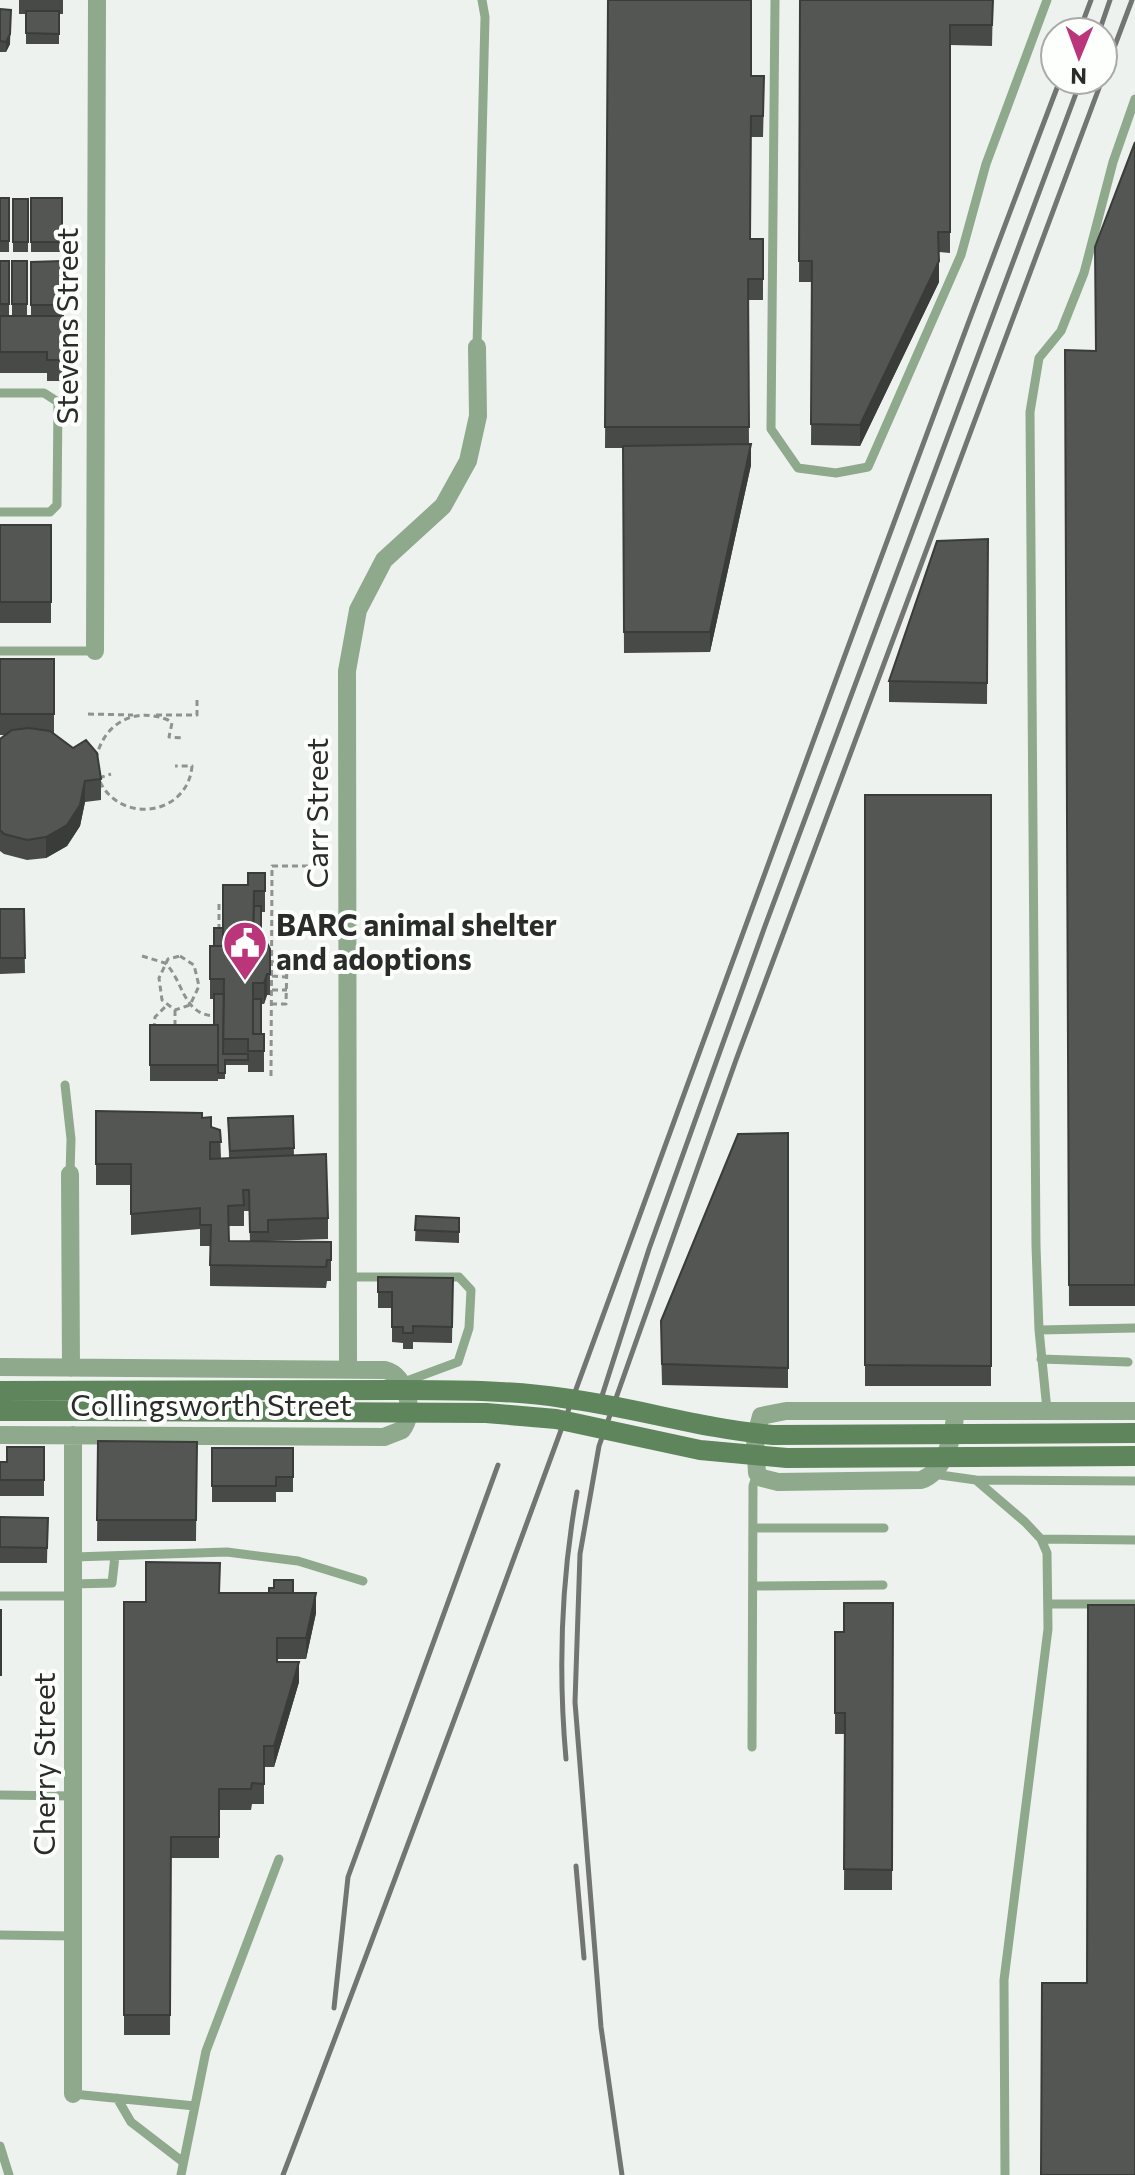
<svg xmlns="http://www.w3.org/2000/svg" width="1135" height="2175" viewBox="0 0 1135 2175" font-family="Commissioner,sans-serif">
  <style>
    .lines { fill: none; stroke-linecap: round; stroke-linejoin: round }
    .path { stroke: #8f928f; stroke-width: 3; stroke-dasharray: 6 4; stroke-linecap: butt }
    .lane { stroke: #8fa98d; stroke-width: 9 }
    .street { stroke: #8fa98d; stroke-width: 18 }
    .secondary { stroke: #5f855c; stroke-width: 20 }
    .rail { stroke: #727572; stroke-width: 5 }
    .secondary-bridge { stroke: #5f855c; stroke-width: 20 }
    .wall { fill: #474a47; fill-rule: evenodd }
    .shaded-wall { fill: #3a3c3a }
    .building { fill: #535653; stroke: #3a3c3a; stroke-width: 2 }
    .labels { text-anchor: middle; stroke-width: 8; stroke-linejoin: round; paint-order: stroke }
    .street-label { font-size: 30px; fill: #2a2c2a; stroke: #fcfffc }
    .poi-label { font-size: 30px; font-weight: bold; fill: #2a2c2a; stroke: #fcfffc; text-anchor: start }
  </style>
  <rect width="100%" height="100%" fill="#eef2ee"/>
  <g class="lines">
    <path class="path" d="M88 714 133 715
      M156 715H197V699
      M96 759C103 724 134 706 168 720L172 723 169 737 183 738
      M99 778 111 774
      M100 782C122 825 188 815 192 766H175
      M219 930V903H224
      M142 956 165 963C184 981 182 1014 214 1016
      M180 956 194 965 199 986 190 1005 175 1010 162 1000 159 978 168 959Z
      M272 976 287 977
      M272 990H287
      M271 1004H286L287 962H272
      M175 1010V1029
      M154 1029 155 1017 166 1006
      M271 1076 272 866H324"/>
    <path class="lane" d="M775 0 771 429 798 468 836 473 868 467 961 255 986 164 1047 0
      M477 347 485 17 482 0
      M0 393H44L58 402 57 505 50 512H0
      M0 651H95
      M65 1085 71 1139 70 1174
      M347 1277H459L471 1290 469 1328 458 1362 404 1382
      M1039 1330 1135 1328
      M1041 1359 1128 1362
      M1047 1410 1039 1330 1036 1246 1030 412 1039 358 1061 331 1084 273 1113 162 1135 99
      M933 1474 976 1480 1135 1481
      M976 1480 1025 1522 1041 1539 1047 1553 1048 1629 1004 1980 1005 2175
      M753 1528H884
      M1041 1539 1135 1540
      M74 1557 227 1552 298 1561 363 1581
      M74 1584 112 1583 115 1556
      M753 1586 883 1585
      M0 1596H73
      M1048 1604H1135
      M752 1747 753 1486 757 1473
      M0 1795 73 1796
      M0 1935 73 1936
      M73 2094 195 2106
      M117 2098 131 2122 183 2162
      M0 2146 9 2175
      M181 2175 206 2051 279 1859"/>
    <path class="street" d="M95 651 97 0
      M70 1174 71 1368
      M0 1367 385 1370C407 1375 416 1413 402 1430L384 1437 0 1435
      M348 1368 347 671 358 610 384 560 443 506 468 461 478 416 477 347
      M955 1411C955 1433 945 1472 921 1480L778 1482 762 1478 757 1473 755 1438 761 1416 786 1411H1135
      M73 2094V1435"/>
    <path class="secondary" d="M0 1391 399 1390
      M0 1411H85"/>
    <path class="rail" d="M1079 32 1091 0
      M1099 32 1110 0
      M1103 77 1132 0
      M601 1399 649 1249 765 926 1081 80
      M566 1759C558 1669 561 1581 577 1492
      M576 1866 584 1958
      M334 2008 348 1877 498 1465
      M283 2175C549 1479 795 776 1060 80
      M622 2175 601 2027 575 1702 580 1554 599 1446 736 1060 1102 80"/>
    <path class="secondary-bridge" d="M399 1390C454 1390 509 1390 563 1398 634 1407 702 1429 773 1435L1135 1433
      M85 1411 486 1413 556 1419 700 1450 787 1458 1135 1456"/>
  </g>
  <path class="wall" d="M19 0H63V14H59V44H26V14H19Z
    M608 0 751 76 764 97 763 137H751L750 239H763V300H748L749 444 751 465 710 652 624 653 623 448H605Z
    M800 0H993L992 46 950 45V253L939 252V282L860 446 811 445 812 282H799Z
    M0 9 10 44 6 52H0Z
    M1135 142V1306H1069L1065 350 1096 351Z
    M0 198H9V252H0Z
    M31 198H62V252H31Z
    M13 199H28V252H13Z
    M0 261H9V315H0Z
    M12 261H27V315H12Z
    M61 261 62 315H31V262Z
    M0 316H63L62 381H47V373H0Z
    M0 525H51V623H0Z
    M988 539 987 704 889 702V681Z
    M0 659H54V734L101 779V800L85 802 80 826 67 846 46 858 27 860 4 854 0 851V739L6 735H0Z
    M865 795H991V1386H865Z
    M265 873V912H261V939L270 949V995H267L264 1004H261V1034H264V1072H248V1065H225V1079H218V1081H150V1025H214V999H210V946H214L223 928 248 885Z
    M0 909H24L25 973 0 974Z
    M96 1111 202 1118 211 1127 220 1130 221 1158H229L228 1118 293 1116 294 1156 328 1218V1239L268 1241 331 1242V1281H327L326 1288 210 1286V1246H200V1229L131 1235V1185H96ZM244 1211H249L250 1241H229L228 1226H244Z
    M788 1133V1388L662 1385 661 1342Z
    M416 1216 459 1218V1243L415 1241Z
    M378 1277 453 1278 452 1343 413 1342V1349H403V1343L392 1342V1308H378Z
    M98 1441 197 1442 196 1541H97Z
    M44 1447V1496H0V1462H7Z
    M212 1448H293V1492H276V1502H212Z
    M0 1517 48 1518 47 1563H0Z
    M220 1593H293L316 1613 306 1659H277V1662L299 1682 274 1767H264V1804H252L251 1810H219V1858H171L170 2035H124V1602H146Z
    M893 1603 892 1890H844L845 1734H835V1632H844Z"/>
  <path class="shaded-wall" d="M11 10 10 44 6 52V42Z
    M939 261V282L860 446V425Z
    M751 444V465L710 652V632Z
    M85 781V802L80 826 67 846 46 858V837Z
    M267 974V995L264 1004V983Z
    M316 1593V1613L306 1659V1638Z
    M299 1662V1682L274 1767V1746Z"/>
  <path class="building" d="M608 0H751V76H764L763 116H751L750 239H763V279H748L749 427H605Z
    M800 0H993L992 25H950V232H938L939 261 860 425 811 424 812 261H799Z
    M0 9 11 10 10 34 6 42 0 41Z
    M26 11H59V34L26 33Z
    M1135 142V1285H1069L1065 350 1096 351 1095 247Z
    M0 198H9V241H0Z
    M31 198H62V242H31Z
    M13 199H28V242H13Z
    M0 261H9V304H0Z
    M12 261H27V304H12Z
    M61 261 62 305H31V262Z
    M0 316H63L62 360H47V352H0Z
    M751 444 710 632H624L623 446Z
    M0 525H51V602H0Z
    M988 539 987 683 889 681 937 541Z
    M0 659H54V714H0Z
    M29 728 50 731 73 748 86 740 97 753 101 779 85 781 80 805 67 825 46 837 27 840 4 834 0 830V739L12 730Z
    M865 795H991V1366L865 1365Z
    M248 873H265V891H254L253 939H265L270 949V974H267L264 983H253V1034H264V1051H248V1039H223L224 979H210V946H223V885H248Z
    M254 906H261V939H253Z
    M0 909H24L25 958H0Z
    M214 928H223V946H214Z
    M214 994H224L223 1054H248V1060H225V1073H218V1025H214Z
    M253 999H261V1034H253Z
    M150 1025H218V1065H150Z
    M96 1111 202 1113V1118L211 1117V1127L220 1130 221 1142H210V1159L326 1154 328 1218 268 1220V1232H250L249 1190H243L244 1205 228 1206 229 1241 331 1242V1260H327L326 1267 210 1265 211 1225H200V1208L131 1214V1164H96Z
    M293 1116 294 1148 230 1151 228 1118Z
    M788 1133V1368L662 1364 661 1321 738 1134Z
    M416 1216 459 1218V1232L415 1230Z
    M378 1277 453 1278 452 1327 413 1326V1333H403V1327H392V1292H378Z
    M98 1441 197 1442 196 1520H97Z
    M7 1447H44V1480H0V1462H7Z
    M212 1448H293V1477H276V1486H212Z
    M0 1517 48 1518 47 1548 0 1547Z
    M146 1562 220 1563 219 1593H316L306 1638H277V1662H299L274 1746H264V1784L252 1783 251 1789H219V1837H171L170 2015H124V1602H146Z
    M274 1580H293V1593H269V1588H274Z
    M844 1603H893L892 1870 844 1869 845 1713H835V1632H844Z
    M1088 1605H1135V2175H1041L1042 1983H1087Z
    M0 1610H1V1675H0Z"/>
  <defs>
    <g id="civic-pin" transform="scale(2.3)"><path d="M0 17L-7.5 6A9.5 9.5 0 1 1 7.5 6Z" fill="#ba357a" stroke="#fcfffc"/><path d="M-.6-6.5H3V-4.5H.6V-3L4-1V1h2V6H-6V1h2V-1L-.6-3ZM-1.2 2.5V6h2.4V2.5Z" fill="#fff"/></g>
  </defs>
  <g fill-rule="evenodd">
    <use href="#civic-pin" x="245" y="943"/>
  </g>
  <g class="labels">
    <g class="street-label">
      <text transform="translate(68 326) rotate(-90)" y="10">Stevens Street</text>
      <text transform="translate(318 813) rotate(-90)" y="10">Carr Street</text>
      <text x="211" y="1416">Collingsworth Street</text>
      <text transform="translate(45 1764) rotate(-90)" y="10">Cherry Street</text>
    </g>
    <g class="poi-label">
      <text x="276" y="936">BARC animal shelter<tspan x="276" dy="34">and adoptions</tspan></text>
    </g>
  </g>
  <g transform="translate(1079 56) rotate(181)"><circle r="38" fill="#fcfffc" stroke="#a8aba8" stroke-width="2"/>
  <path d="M0-6L14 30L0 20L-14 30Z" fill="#ba357a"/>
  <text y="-12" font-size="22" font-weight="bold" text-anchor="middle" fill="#2a2c2a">N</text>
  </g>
</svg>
